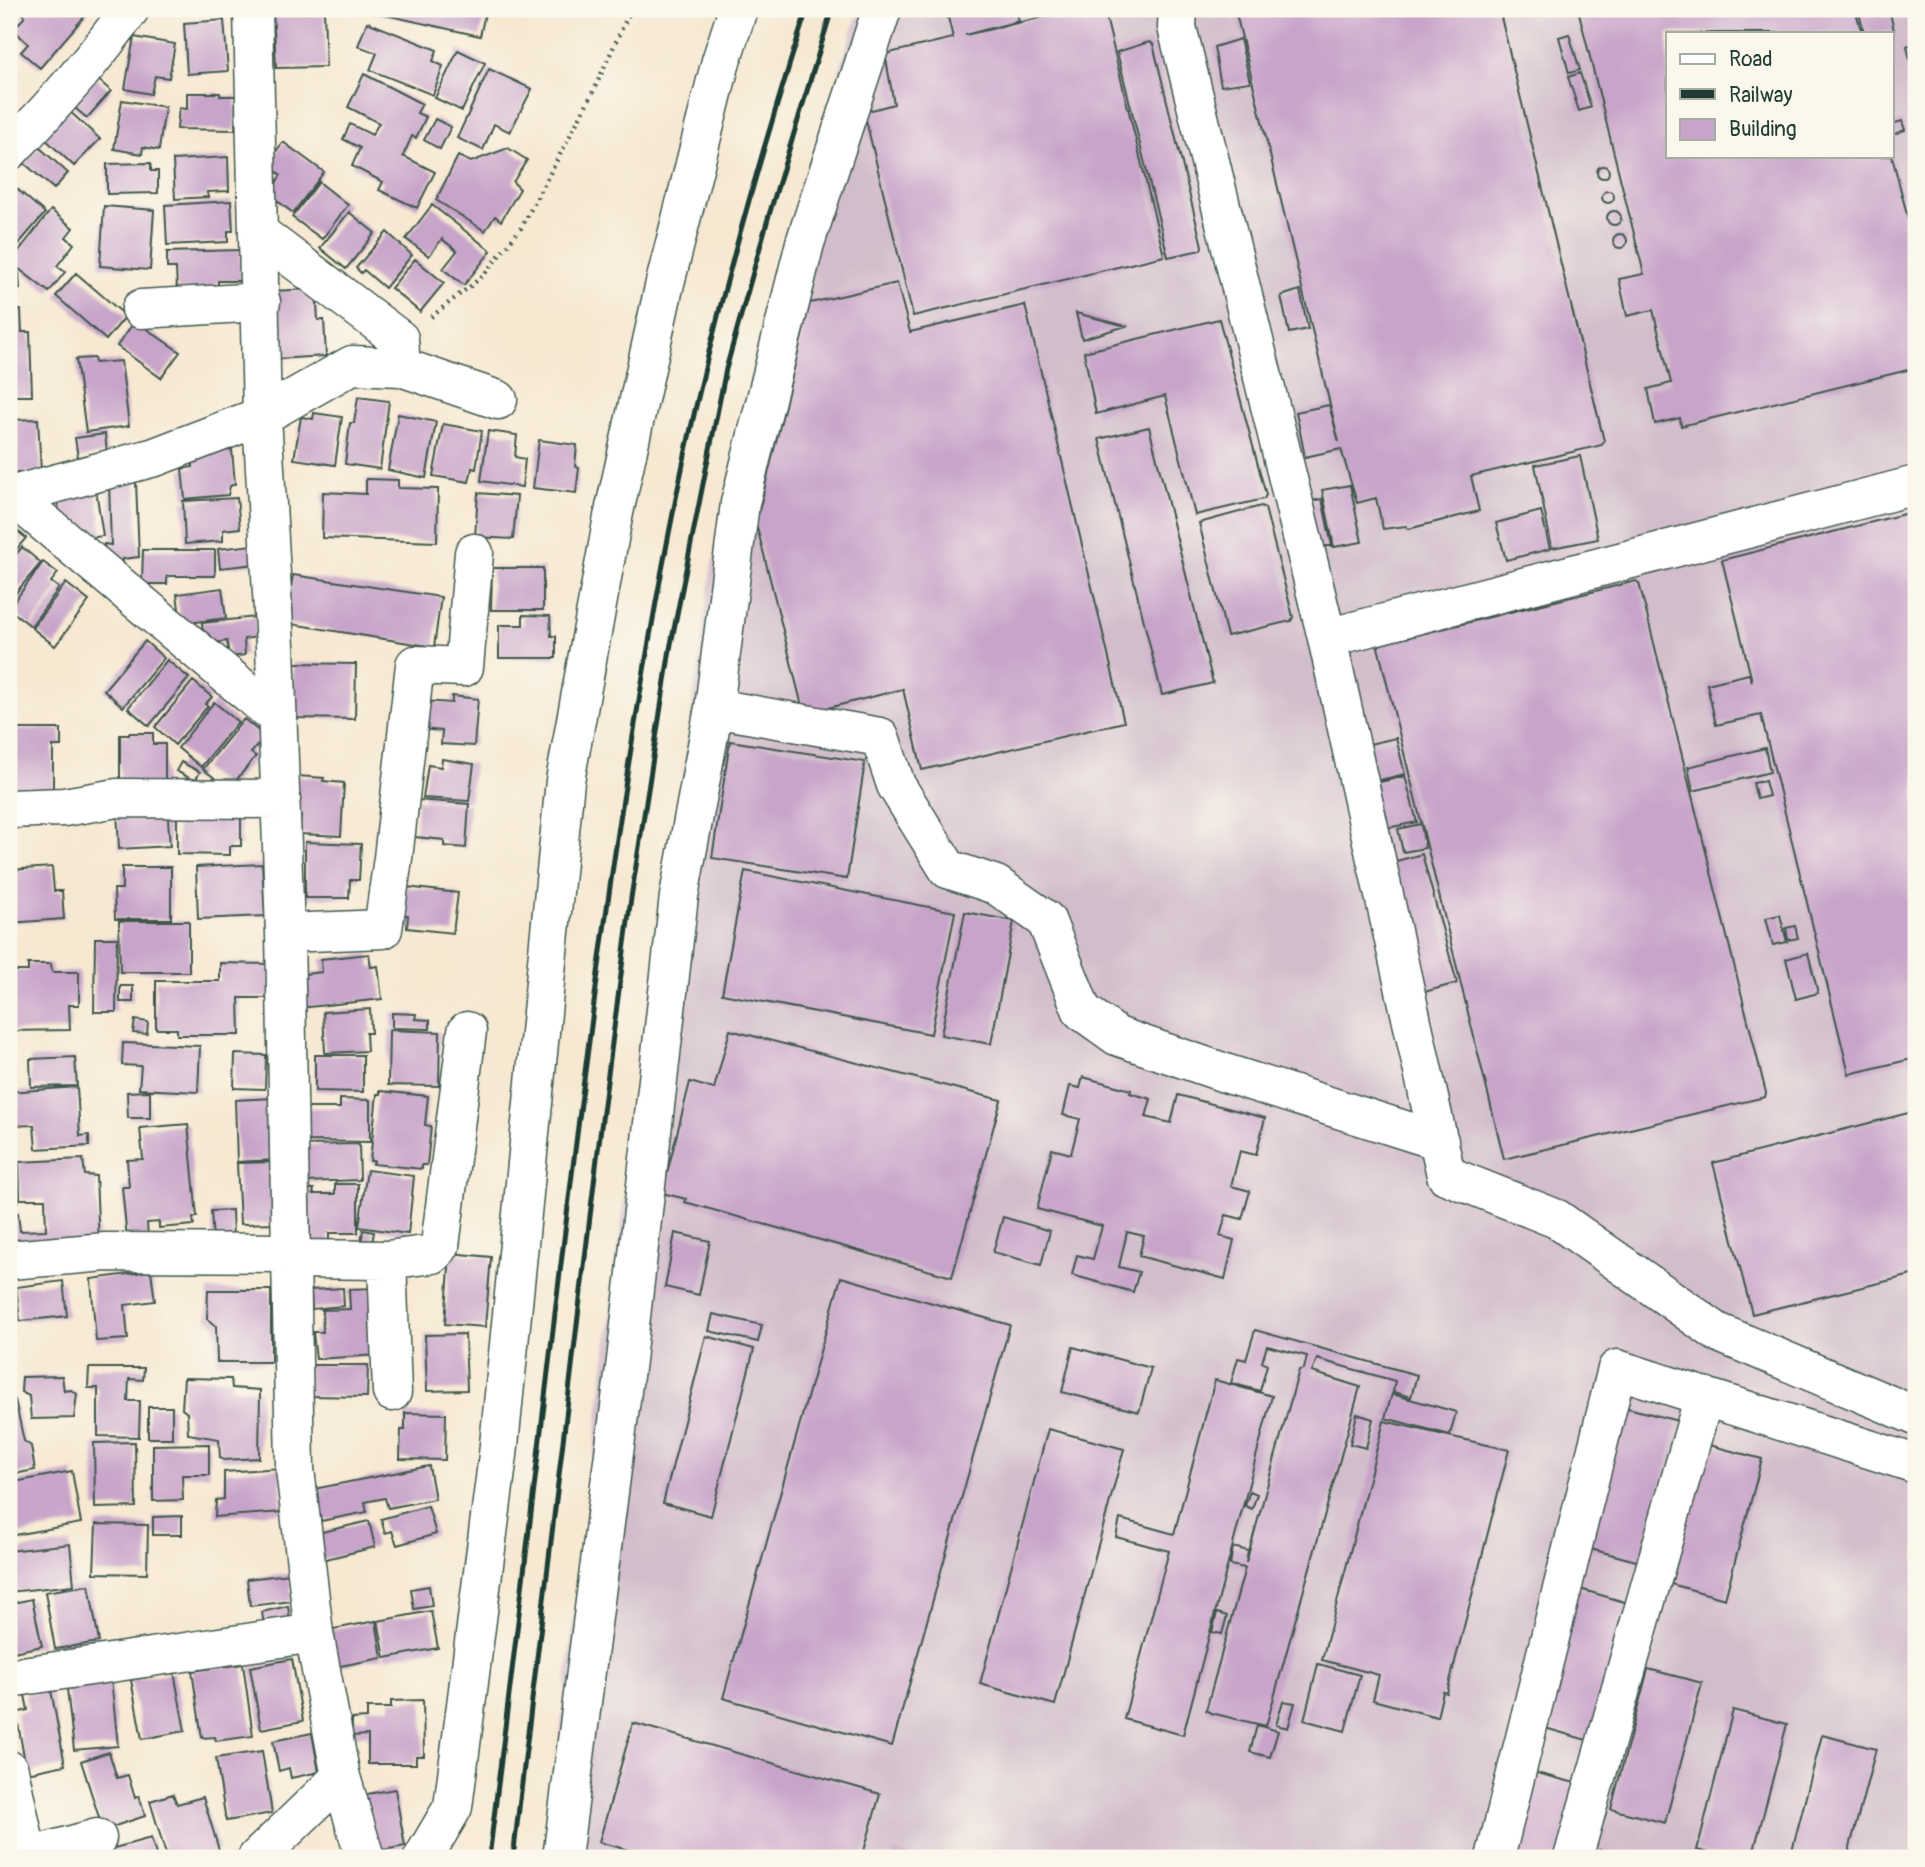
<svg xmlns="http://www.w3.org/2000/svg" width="1925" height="1867" viewBox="0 0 1925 1867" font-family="Pangolin,sans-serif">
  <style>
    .industrial { fill: #d1bdcb; fill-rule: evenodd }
    .building { fill: #c7a4c9 }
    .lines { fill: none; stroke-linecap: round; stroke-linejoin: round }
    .minor-casing { stroke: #3f574c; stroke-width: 41 }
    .path { stroke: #3f574c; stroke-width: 4.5; stroke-dasharray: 2 5; stroke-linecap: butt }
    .minor { stroke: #fff; stroke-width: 38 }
    .rail { stroke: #1f3d34; stroke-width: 5 }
  </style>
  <rect width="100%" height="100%" fill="#fbf7ec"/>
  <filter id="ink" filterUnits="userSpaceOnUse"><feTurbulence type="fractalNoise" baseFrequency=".0143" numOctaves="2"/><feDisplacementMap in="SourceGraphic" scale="14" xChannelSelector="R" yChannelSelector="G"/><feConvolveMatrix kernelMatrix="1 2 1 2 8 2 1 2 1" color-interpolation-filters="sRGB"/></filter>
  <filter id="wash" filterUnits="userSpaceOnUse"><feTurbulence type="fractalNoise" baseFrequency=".00686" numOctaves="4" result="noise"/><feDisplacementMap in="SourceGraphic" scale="28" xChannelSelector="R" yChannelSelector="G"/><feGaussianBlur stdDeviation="1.57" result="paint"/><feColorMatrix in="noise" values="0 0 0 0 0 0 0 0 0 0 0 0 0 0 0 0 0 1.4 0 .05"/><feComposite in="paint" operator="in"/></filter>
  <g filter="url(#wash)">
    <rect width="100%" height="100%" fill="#f6e8d1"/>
    <path class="industrial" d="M859 9H1916V1858H1194L1187 1855 1154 1858H545L624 1201 712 564 786 239ZM1668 33H1892V156H1668Z"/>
    <g id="blocks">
      <path class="building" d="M23 9H91L40 68 21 52 28 44 13 29 24 18Z
        M273 9H324L326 67 276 68Z
        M372 9H486L480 36 372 12Z
        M946 9H1015L1019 21 965 35 1078 9H1104L1164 256 913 316 865 116 868 111 894 104 885 54 953 38Z
        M1235 9H1499L1604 441 1602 445 1471 476 1479 511 1408 529 1406 526 1383 529 1376 498 1357 503 1341 449 1305 457 1296 412 1329 405 1339 442Z
        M1578 9H1855L1862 33H1668V156H1892L1916 250V368L1681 426 1680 418 1655 424 1648 389 1671 383 1653 310 1627 316 1619 279 1644 274Z
        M1858 9H1889L1894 30 1880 33H1864Z
        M224 20 228 71 187 74 184 23Z
        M367 22 437 50 433 61 443 66 433 95 370 70 377 53 358 46Z
        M1569 34 1580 70 1569 73 1559 37Z
        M134 37 175 44 169 78 155 76 151 94 125 89Z
        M1240 39 1250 82 1221 86 1214 47Z
        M1149 42 1153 44 1202 246 1201 250 1168 257 1117 52Z
        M1916 43V82H1915L1907 46Z
        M458 50 485 63 462 111 435 98Z
        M489 69 532 89 510 132 494 124 483 150 457 138Z
        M1580 73 1591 107 1579 111 1568 77Z
        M364 74 422 104 417 113 426 117 416 138 412 136 403 156 435 172 417 208 379 190 383 182 352 166 360 148 343 139 350 124 372 135 379 123 348 107Z
        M94 76 111 91 87 118 70 104Z
        M187 93H220V96H236L235 130 177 129 179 108 187 109Z
        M122 100 165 107 159 150 143 147 142 154 114 149Z
        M67 109 100 139 74 166 42 136Z
        M435 119 451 127 440 149 424 140Z
        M1902 121 1905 130 1892 135V124Z
        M283 142 324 172 293 213 269 194 281 175 267 163Z
        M39 147 68 173 54 189 24 163Z
        M508 148 527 160 513 182 520 189 501 221 495 216 485 231 436 200 458 156 471 162Z
        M228 157 229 191 207 192 208 197 175 199 173 160Z
        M151 163V171H158V193L107 194V164Z
        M1597 172a6 6 0 1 1 12 0a6 6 0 1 1-12 0Z
        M9 182 45 213 11 253 9 251Z
        M319 182 348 205 322 239 292 217Z
        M1602 197a6 6 0 1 1 12 0a6 6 0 1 1-12 0Z
        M231 201 233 231H228V242L167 245 165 205Z
        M432 205 491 251 464 285 443 269 457 251 442 239 429 256 406 239Z
        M104 206 154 210 150 270 100 266Z
        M51 210 73 228 66 237 74 244 57 266 65 272 49 292 10 262Z
        M1607 218a7 7 0 1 1 14 0a7 7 0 1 1-14 0Z
        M349 212 375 233 346 269 320 248Z
        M387 232 412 255 385 288 364 270 361 273 356 268Z
        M1613 241a7 7 0 1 1 14 0a7 7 0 1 1-14 0Z
        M240 250 241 281H218V289L177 290 176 268H167V252Z
        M415 259 444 283 420 312 391 288Z
        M9 266 19 273 20 289 9 290Z
        M76 273 126 316 106 340 56 296Z
        M897 283 910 332 1025 305 1124 722 922 770 903 689 804 714 756 523 810 303Z
        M316 289 318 320H324L326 356 275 359 271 291Z
        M1300 290 1308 329 1289 333 1281 296Z
        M21 310 22 332H30L32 396H9V311Z
        M1076 313 1126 326 1082 339Z
        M1219 319 1266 495 1264 499 1195 515 1165 396 1096 414 1084 352Z
        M135 321 180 352 161 378 117 346Z
        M94 358 95 363 121 361 129 426 86 432 76 359Z
        M358 397 389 401 380 469 345 464 350 423H354Z
        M314 413 342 417 335 465 294 459 301 417 313 419Z
        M398 414 436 422 426 478 388 470Z
        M38 419 41 472 9 473V420Z
        M443 424 482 431 476 469 472 468 469 482 433 476Z
        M1149 427 1213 683 1162 695 1099 439Z
        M488 431 517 435 515 457 525 459 522 487 481 481Z
        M105 434 107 453 78 458 75 438Z
        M539 440 577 445 575 466 579 468 576 493 533 488Z
        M232 450 235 484 230 486 228 495 185 499 182 469 193 467V453Z
        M1580 456 1598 539 1552 548 1535 465Z
        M366 479 398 480V488L438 489 437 542 322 538 323 492 366 494Z
        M136 482 139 557 123 559V570L107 565 104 544 111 545 109 483Z
        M1350 485 1362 542 1334 547 1322 490Z
        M96 490 103 536 82 539 59 519 58 496Z
        M478 493 517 496 513 539 475 537Z
        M237 498 240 528 223 530V541L185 544 183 501Z
        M1322 499 1332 546H1320L1311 501Z
        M1261 506 1265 508 1293 617 1291 621 1227 636 1199 523Z
        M1541 511 1550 549 1506 560 1496 523Z
        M1916 511V1058L1849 1074 1761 715 1716 725 1707 684 1749 674 1752 681 1722 560Z
        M9 524 26 538 9 558Z
        M253 545 256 564 220 568 218 549Z
        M22 547 41 563 9 601V563Z
        M143 550H215V576H167V584H142Z
        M43 562 58 573 51 582 59 588 31 626 9 609Z
        M492 568H543V610H491Z
        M293 575 441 597 434 647 285 623Z
        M1636 581 1639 583 1766 1093 1765 1097 1504 1159 1378 647 1381 644Z
        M66 583 89 601 55 646 32 628Z
        M222 588 226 618 181 624 177 594Z
        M523 615 550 616 551 636H556V658H499V625H523Z
        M255 617 257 637 244 639 245 655 229 657 227 641 204 644 202 623Z
        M145 641 164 658 123 707 104 690Z
        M167 660 189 678 149 726 128 708Z
        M293 663 356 664 355 719 293 718Z
        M193 681 212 697 205 704 208 706 175 745 155 727Z
        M452 696 478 699 474 746 441 744 442 731 421 729 423 701 452 703Z
        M214 702 238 722 201 767 178 748Z
        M244 719 265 736 251 753 256 756 229 789 203 769Z
        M11 729H61V746H53V800H9Z
        M129 733H153V744H165V792H120V735H129Z
        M1396 738 1405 774 1376 781 1365 745Z
        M730 741 865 762 847 879 712 858Z
        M1765 748 1770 772 1693 791 1688 767Z
        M442 759 474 764 469 801 423 798 428 765 441 767Z
        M181 762 200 772 195 781 176 771Z
        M298 776 324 778 323 781 344 783 341 836 299 834 301 815H295Z
        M1405 776 1417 822 1377 830 1368 785Z
        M1765 781 1769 796 1757 799 1753 783Z
        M417 800 469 804 466 848 444 846V840L415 837Z
        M177 805H241V846H230V855L177 854Z
        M167 806 170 846 119 849 117 809Z
        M1421 824 1425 848 1403 852 1398 829Z
        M305 842 361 844 359 880H350L349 898H305Z
        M1422 854 1457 983 1417 994 1382 865Z
        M262 864 265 916 198 919 196 867Z
        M52 867 54 891H62L64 919 9 923V870Z
        M122 867H171V919H115L114 889H122Z
        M745 871 955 912 931 1034 722 994Z
        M406 887 458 893 453 933 407 928 408 915H403Z
        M965 912 1014 921 991 1044 941 1035Z
        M1780 915 1787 942 1773 945 1766 918Z
        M119 921H189V972H120Z
        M1795 926 1798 938 1788 940 1786 928Z
        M95 938H117L116 1012H94Z
        M1808 953 1818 993 1796 999 1786 959Z
        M369 954 371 967 378 966 382 999 300 1008 296 975 322 972 321 959Z
        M220 963 270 964V998H239L240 1035H177V1029H156V981H220Z
        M28 964H51L52 972H79V1005H69L70 1030 9 1031V971H28Z
        M120 986H133V1002H120Z
        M370 1009 371 1033H366L367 1051 325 1053 323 1012Z
        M392 1013 416 1014 415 1019 430 1020V1029L392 1028Z
        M135 1020 148 1022 147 1034 133 1033Z
        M389 1030 440 1032 439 1086 388 1085Z
        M730 1030 1001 1100 952 1277 685 1202 686 1199 662 1193 690 1082 714 1089Z
        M123 1043 200 1046 198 1092 139 1089 141 1066 122 1065Z
        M235 1054 266 1055 265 1089 234 1088Z
        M315 1055H363V1092L315 1091Z
        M75 1057 77 1086 31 1087 30 1059Z
        M1083 1077 1131 1090 1130 1093 1151 1099 1146 1117 1171 1123 1178 1095 1265 1118 1256 1155 1240 1151 1231 1186 1250 1191 1242 1219 1226 1215 1220 1236 1234 1240 1225 1279 1139 1256 1144 1236 1127 1232 1119 1267 1139 1272 1133 1292 1072 1275 1077 1255 1093 1259 1102 1226 1037 1209 1052 1149 1071 1154 1080 1119 1063 1115 1070 1086 1080 1088Z
        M77 1087 80 1136 89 1135V1146L36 1149 34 1125 10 1126 9 1092Z
        M150 1091V1118H128L127 1092Z
        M380 1091 428 1096 425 1125 431 1126 427 1165H422V1169L373 1164 374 1161H370L377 1094H380Z
        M274 1098 276 1160 237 1162 235 1100Z
        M340 1099 370 1100V1142L305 1141V1108H340Z
        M1916 1111V1274L1752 1314 1713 1163Z
        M188 1124 197 1217 193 1218 194 1225 159 1228V1222L147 1223 148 1237 127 1239 122 1187H129L127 1160 143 1159 140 1128Z
        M359 1144 360 1180 304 1182 303 1145Z
        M83 1159 85 1175 96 1176 99 1244 9 1248V1213H18L20 1231 46 1230 45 1199H20L19 1162Z
        M9 1162H17L18 1201 9 1202Z
        M276 1162 279 1223 240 1224 237 1163Z
        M367 1170 414 1176 408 1234 359 1227Z
        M335 1184H358V1233H329V1246H306L300 1189H314L313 1194H335Z
        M232 1210 233 1240 213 1241 211 1211Z
        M1003 1217 1050 1231 1041 1265 993 1252Z
        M363 1230 374 1232 372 1243 361 1242Z
        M675 1233 710 1241 699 1295 665 1287Z
        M450 1253 491 1257 485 1327 445 1324Z
        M151 1271 155 1301 125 1305 128 1339 96 1341 91 1279Z
        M841 1277 1010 1325 892 1746 723 1698Z
        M63 1281 67 1316 20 1321 16 1287Z
        M343 1288 344 1306 312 1309 311 1290Z
        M375 1288 379 1355 316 1359 313 1332H323L322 1310 350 1309 349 1289Z
        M208 1290H271V1362H217L216 1326 207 1319Z
        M713 1314 762 1325 758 1342 709 1331Z
        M1255 1330 1417 1375 1411 1397 1393 1392 1395 1381 1317 1359 1312 1372 1360 1387 1266 1726 1211 1713 1206 1710 1245 1568 1230 1565 1233 1547 1248 1551 1246 1563 1299 1370 1304 1369 1307 1356 1267 1346 1262 1362 1267 1365 1260 1391 1231 1383 1238 1358 1246 1360Z
        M465 1334 467 1390 427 1391 425 1335Z
        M706 1336 754 1349 711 1516 663 1503Z
        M1073 1347 1151 1368 1139 1412 1062 1392Z
        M308 1365H368L367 1397 308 1396Z
        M89 1368H144L143 1380 129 1379 128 1401H140L139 1437 98 1436V1388H88Z
        M62 1376 64 1391 71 1390 77 1394 74 1418 31 1419 29 1396 21 1392 22 1377Z
        M184 1378 231 1379 232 1388 260 1390 259 1458 224 1460 220 1458 219 1439 188 1434 187 1413 182 1409Z
        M1215 1380 1272 1396 1183 1735 1124 1719 1169 1551 1116 1537 1120 1519 1174 1534Z
        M1392 1394 1456 1412 1450 1435 1385 1418Z
        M15 1400 24 1441 31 1446 35 1470 9 1475V1401Z
        M148 1407H172V1438H148Z
        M1624 1407 1678 1421 1640 1562 1587 1548Z
        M405 1413 446 1414 445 1460 400 1459 401 1430H405Z
        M1357 1414 1373 1419 1366 1448 1350 1444Z
        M1384 1421 1509 1450 1447 1693 1443 1692 1437 1717 1373 1700 1379 1675 1322 1660Z
        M1048 1429 1124 1449 1055 1705 980 1684Z
        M135 1442 136 1507 95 1508 94 1443Z
        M209 1444V1475H182L183 1500 153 1501V1445Z
        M1709 1445 1762 1459 1725 1599 1671 1584Z
        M429 1466 435 1499 388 1508 385 1498 365 1502 367 1512 321 1521 314 1489Z
        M280 1468 282 1512 215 1517 216 1500 224 1499V1472Z
        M72 1471 81 1523 9 1536V1483Z
        M1250 1491 1257 1494 1252 1509 1245 1506Z
        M428 1506 436 1534 397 1545 392 1531 385 1533 381 1519Z
        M182 1516V1535H153V1517Z
        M369 1521 375 1547 322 1560 318 1533Z
        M96 1524 148 1525 147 1574 94 1573Z
        M70 1544 74 1585 9 1592V1551Z
        M290 1574 292 1601 250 1606 247 1579Z
        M89 1585 99 1642 55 1649 45 1592Z
        M429 1586 432 1606 414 1609 411 1589Z
        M1573 1587 1628 1603 1590 1741 1535 1725Z
        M32 1599 42 1646 9 1653V1604Z
        M288 1606 290 1620 264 1626 262 1612Z
        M431 1611 438 1648 385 1658 378 1621Z
        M1217 1613 1227 1616 1222 1634 1212 1632Z
        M376 1621 382 1658 335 1667 328 1630Z
        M292 1659 303 1721 261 1729 250 1667Z
        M243 1664 253 1736 216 1741 215 1737 202 1738 192 1671Z
        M1318 1664 1360 1675 1345 1731 1304 1720Z
        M1648 1669 1702 1683 1665 1823 1611 1809Z
        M174 1672 185 1731 142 1739 131 1680Z
        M111 1679 118 1746 74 1750 67 1689 81 1687V1683Z
        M51 1690 65 1765 27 1773 16 1713 28 1710 25 1695Z
        M423 1700 424 1756H416V1764H368V1735L352 1736V1719L367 1718V1708H391V1701Z
        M1283 1701 1295 1703 1288 1728 1276 1725Z
        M1733 1710 1787 1724 1752 1858H1728L1697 1850Z
        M633 1723 880 1794 862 1858H657L599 1842Z
        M1257 1725 1278 1731 1270 1757 1250 1752Z
        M312 1733 319 1772 291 1778 289 1768 279 1771 273 1741Z
        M1822 1735 1876 1749 1847 1858H1790Z
        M262 1751 272 1813 226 1821 216 1758Z
        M109 1752 117 1778 128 1775 135 1798 139 1796 145 1816 103 1830 81 1761Z
        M1525 1770 1579 1784 1560 1858H1502Z
        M395 1789 405 1846 372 1852 362 1795Z
        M173 1794 177 1804 203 1797 219 1850 212 1852 214 1858H167L150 1801Z
        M151 1838 157 1858H109L107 1850Z
        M1600 1850 1628 1857V1858H1597Z
        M894 1852 915 1857V1858H893Z"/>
    </g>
  </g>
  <g filter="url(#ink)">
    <use href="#blocks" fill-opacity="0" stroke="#3f574c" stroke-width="2"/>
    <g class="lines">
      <g class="minor-casing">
        <path id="minor" d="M253 9 262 416 275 646 285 933 295 1469 314 1633 341 1777 365 1858
          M1178 9 1177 27 1327 638
          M9 151C53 106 94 60 130 9
          M259 233 399 339 401 367
          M141 309 261 302
          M1916 485 1327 638 1446 1175 1557 1219 1717 1332 1916 1416
          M11 495 278 718
          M9 496 155 457 262 416 352 365 401 367 498 400
          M714 708 880 737 896 785 948 869 996 885 1046 920 1082 1011 1117 1036 1225 1073 1439 1141
          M9 809 64 807 117 798 281 799
          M285 933 383 929 393 858 415 665 464 667 474 553
          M292 1259 387 1260 433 1254 440 1246 467 1031
          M9 1260 106 1252 292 1253
          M387 1260 392 1392
          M9 1678 314 1633
          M9 1770 28 1858
          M28 1857 97 1838
          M257 1858 341 1777
          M423 1858 453 1807 498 1455 565 781 613 517 664 287 721 61 738 9
          M562 1858 626 1360 679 896 714 708 740 503 805 243 882 9
          M1495 1858 1617 1369 1916 1464
          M1573 1858 1704 1396"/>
      </g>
      <path class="path" d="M431 317 483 276 521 228 592 94 631 9"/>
      <use href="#minor" class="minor"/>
      <path class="rail" d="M489 1858C512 1674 534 1489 556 1305 590 1024 625 742 683 464 716 311 759 158 807 9
        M513 1858 597 1158 631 898 670 649 726 369 769 215 832 9"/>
    </g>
  </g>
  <rect width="1925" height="1867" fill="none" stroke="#fbf7ec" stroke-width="35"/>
  <rect x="1666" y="32" width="228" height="126" fill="#fbf7ec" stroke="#a3ada2" stroke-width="2"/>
  <rect x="1680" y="54" width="35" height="10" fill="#ffffff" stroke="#a3ada2" stroke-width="2"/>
  <text x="1729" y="66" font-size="21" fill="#1f3d34">Road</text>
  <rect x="1680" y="89" width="35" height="10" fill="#1f3d34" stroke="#a3ada2" stroke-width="2"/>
  <text x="1729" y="102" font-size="21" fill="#1f3d34">Railway</text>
  <rect x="1680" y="119" width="35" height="21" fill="#c7a4c9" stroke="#a3ada2" stroke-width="2"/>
  <text x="1729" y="136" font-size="21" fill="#1f3d34">Building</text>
</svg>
